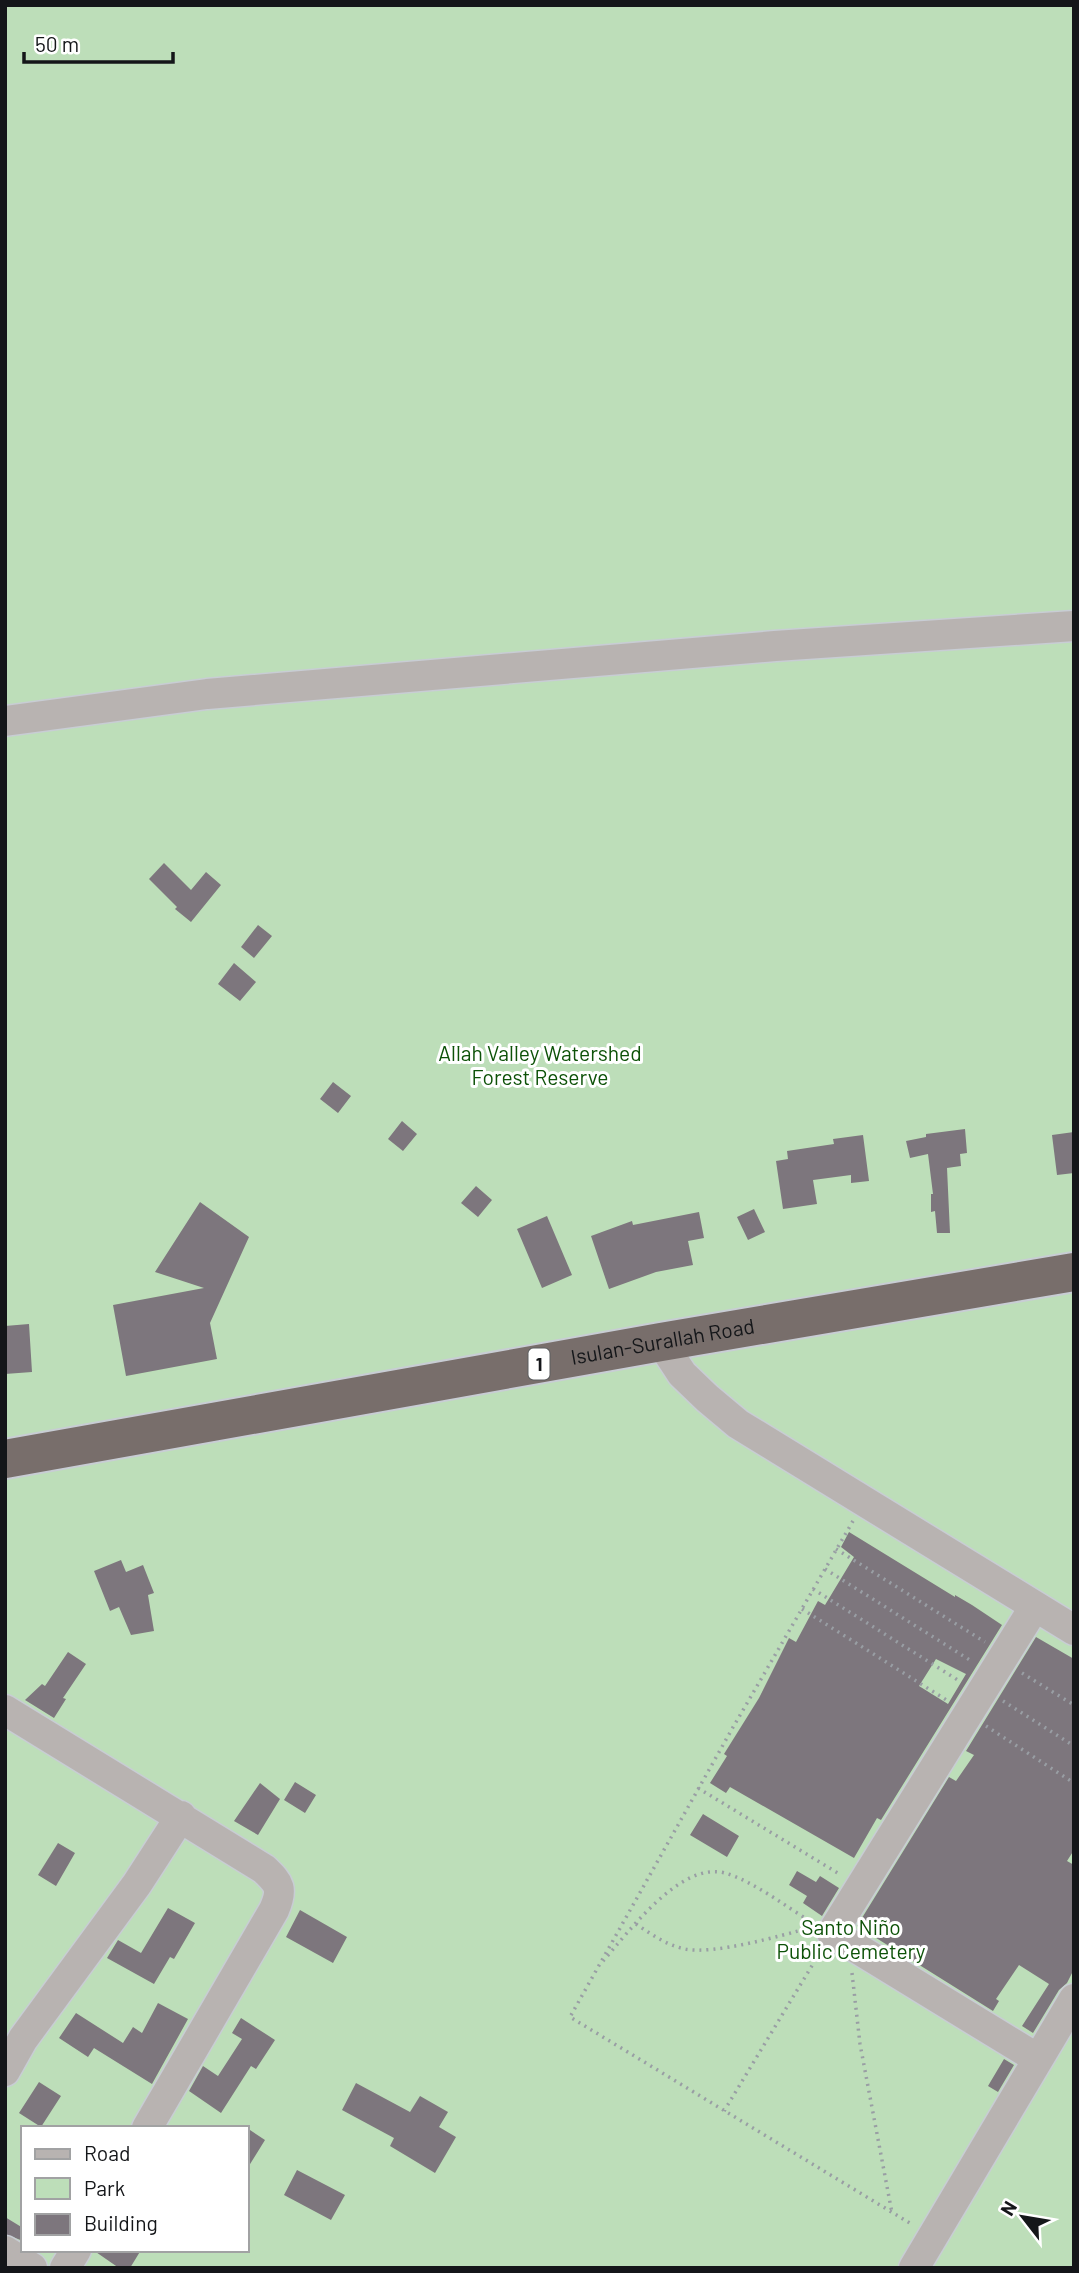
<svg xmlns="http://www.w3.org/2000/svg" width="1079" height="2273" viewBox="0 0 1079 2273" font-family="Barlow,sans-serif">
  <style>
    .green { fill: #bddeb9; fill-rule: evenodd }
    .building { fill: #7d767d; fill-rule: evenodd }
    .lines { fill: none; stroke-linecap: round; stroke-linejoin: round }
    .minor-casing { stroke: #c8cdd4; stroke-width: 33 }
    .highway-casing { stroke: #c8cdd4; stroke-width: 42 }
    .path { stroke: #999ea4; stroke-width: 3.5; stroke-dasharray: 2 5; stroke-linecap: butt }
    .minor { stroke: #b8b3b1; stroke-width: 30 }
    .highway { stroke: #786e6b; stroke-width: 38 }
    .labels { text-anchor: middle; stroke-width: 6; stroke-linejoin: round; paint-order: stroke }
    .shield { fill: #fff; stroke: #5a5c5e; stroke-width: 2 }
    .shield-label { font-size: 19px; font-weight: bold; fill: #141619 }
    .park-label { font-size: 21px; fill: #0d5208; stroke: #fff }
    .street-label { font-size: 21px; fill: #141619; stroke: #fff }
  </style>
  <rect width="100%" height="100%" fill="#eaf0f8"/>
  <path class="green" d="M5 5H1074V2268H5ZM23 2128H247V2250H23Z"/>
  <path class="building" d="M164 863 191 890 206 872 221 885 191 922 175 909 177 907 149 879Z
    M258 925 272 936 254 958 241 947Z
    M234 963 256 982 240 1001 218 984Z
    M333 1082 351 1096 338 1113 320 1099Z
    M402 1121 417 1134 403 1151 388 1139Z
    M965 1129 967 1153 960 1154 961 1166 947 1168 950 1233H937L935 1211 931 1212V1194H933L928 1154 910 1158 906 1141 926 1137V1134Z
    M1074 1132V1173L1057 1175 1052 1135Z
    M863 1135 869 1181 851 1183V1175L813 1180 817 1204 783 1209 776 1161 788 1159 787 1151 834 1144 833 1139Z
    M476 1186 492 1200 478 1217 461 1203Z
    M200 1202 249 1237 210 1323 217 1359 126 1376 113 1305 204 1288 155 1272Z
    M754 1209 765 1232 748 1240 737 1217Z
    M699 1212 704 1238 688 1241 693 1265 656 1272 609 1289 591 1236 632 1221 633 1225Z
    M547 1216 572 1275 542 1288 517 1229Z
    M29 1324 32 1372 5 1374V1326Z
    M849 1532 955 1597V1595L972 1605 1002 1625 881 1820 877 1818 854 1858 730 1787 726 1793 710 1783 727 1756 724 1754 759 1698 789 1638 796 1642 818 1601 825 1605 854 1557 841 1547ZM936 1659 966 1674 948 1704 919 1686Z
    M121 1560 126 1572 143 1565 154 1593 148 1595 154 1631 131 1635 119 1607 110 1611 94 1571Z
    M1036 1637 1074 1659V1850L1067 1861 1074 1865V1969L1067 1983 1059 1990 1033 2033 1022 2026 1049 1984 1019 1965 996 1999 999 2001 993 2011 857 1926 949 1777 956 1781 974 1755 966 1751Z
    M68 1652 86 1664 63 1698 66 1699 54 1718 25 1700 42 1684 45 1686Z
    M295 1782 316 1795 305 1813 284 1800Z
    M260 1783 280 1799 258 1835 234 1821Z
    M703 1814 739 1836 727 1857 690 1835Z
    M58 1843 75 1853 56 1886 38 1875Z
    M797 1871 816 1882 820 1876 839 1888 822 1916 803 1903 807 1896 789 1885Z
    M168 1908 195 1923 174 1959 170 1957 154 1984 107 1958 118 1940 141 1953Z
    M300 1910 347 1937 333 1963 286 1937Z
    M158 2003 188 2019 152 2084 94 2048 88 2057 59 2038 76 2013 123 2043 133 2027 142 2033Z
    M241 2018 275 2040 256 2069 251 2066 221 2113 189 2091 203 2066 218 2076 242 2039 232 2033Z
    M1004 2059 1014 2065 998 2092 988 2086Z
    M39 2082 61 2096 41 2127 19 2113Z
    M356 2083 410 2112 420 2096 448 2112 439 2127 456 2137 435 2173 390 2146 394 2138 342 2110Z
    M247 2128 265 2140 247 2169Z
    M297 2170 345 2195 331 2220 284 2195Z
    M5 2217 23 2228V2241L5 2234Z
    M93 2250H141L130 2268H119Z"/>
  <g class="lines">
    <g class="minor-casing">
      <path id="minor" d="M5 721 207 694 775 646 1074 626
        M661 1342 682 1374 707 1398 738 1424 1074 1630
        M1035 1606 832 1933 1038 2059
        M5 1710 264 1869C280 1884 283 1889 274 1910L147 2128
        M5 2071 23 2039 137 1884 181 1816
        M5 2251 32 2268
        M65 2268 76 2250
        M914 2268 1074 1999"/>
    </g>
    <g class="highway-casing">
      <g id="highway">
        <path id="s1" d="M5 1459 661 1342 1074 1272"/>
      </g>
    </g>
    <path class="path" d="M853 1521 732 1729 570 2017 913 2225
      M836 1549 985 1642
      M825 1569 973 1662
      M813 1589 961 1682
      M802 1609 948 1701
      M1022 1673 1074 1705
      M1003 1701 1074 1746
      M986 1726 1074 1783
      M698 1788 841 1875
      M636 1924C651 1934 666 1945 685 1949 713 1955 780 1936 809 1928
      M603 1961C629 1932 680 1861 725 1873 753 1881 785 1906 810 1921
      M852 1973 860 2044 892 2213
      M724 2111 819 1954"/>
    <use href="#minor" class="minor"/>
    <use href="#highway" class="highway"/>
  </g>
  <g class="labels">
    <rect class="shield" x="528.5" y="1348.5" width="21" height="31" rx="5"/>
    <g class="shield-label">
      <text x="539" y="1371">1</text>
    </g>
    <g class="park-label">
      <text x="540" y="1061">Allah Valley Watershed<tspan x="540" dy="24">Forest Reserve</tspan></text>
      <text x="851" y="1935">Santo Niño<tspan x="851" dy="24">Public Cemetery</tspan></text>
    </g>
    <g class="street-label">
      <text dy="7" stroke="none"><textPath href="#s1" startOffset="668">Isulan-Surallah Road</textPath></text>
    </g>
  </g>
  <rect width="1079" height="2273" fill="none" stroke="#141619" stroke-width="14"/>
  <rect x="21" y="2126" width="228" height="126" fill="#ffffff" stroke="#a1a2a3" stroke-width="2"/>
  <rect x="35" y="2149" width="35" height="10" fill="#b8b3b1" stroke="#a1a2a3" stroke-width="2"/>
  <text x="84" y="2161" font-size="21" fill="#141619">Road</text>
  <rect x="35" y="2178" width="35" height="21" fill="#bddeb9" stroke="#a1a2a3" stroke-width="2"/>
  <text x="84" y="2196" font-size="21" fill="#141619">Park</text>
  <rect x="35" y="2214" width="35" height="21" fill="#7d767d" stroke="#a1a2a3" stroke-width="2"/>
  <text x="84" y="2231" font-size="21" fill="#141619">Building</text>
  <g transform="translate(1023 2217) rotate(301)" stroke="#ffffff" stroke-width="5" paint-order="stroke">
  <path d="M0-5L12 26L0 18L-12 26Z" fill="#141619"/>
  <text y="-10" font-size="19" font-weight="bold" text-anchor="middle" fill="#141619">N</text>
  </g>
  <path d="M24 52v10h149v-10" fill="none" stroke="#141619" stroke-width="3.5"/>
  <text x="35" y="52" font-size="21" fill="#141619" stroke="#ffffff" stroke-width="5" paint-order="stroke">50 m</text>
</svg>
